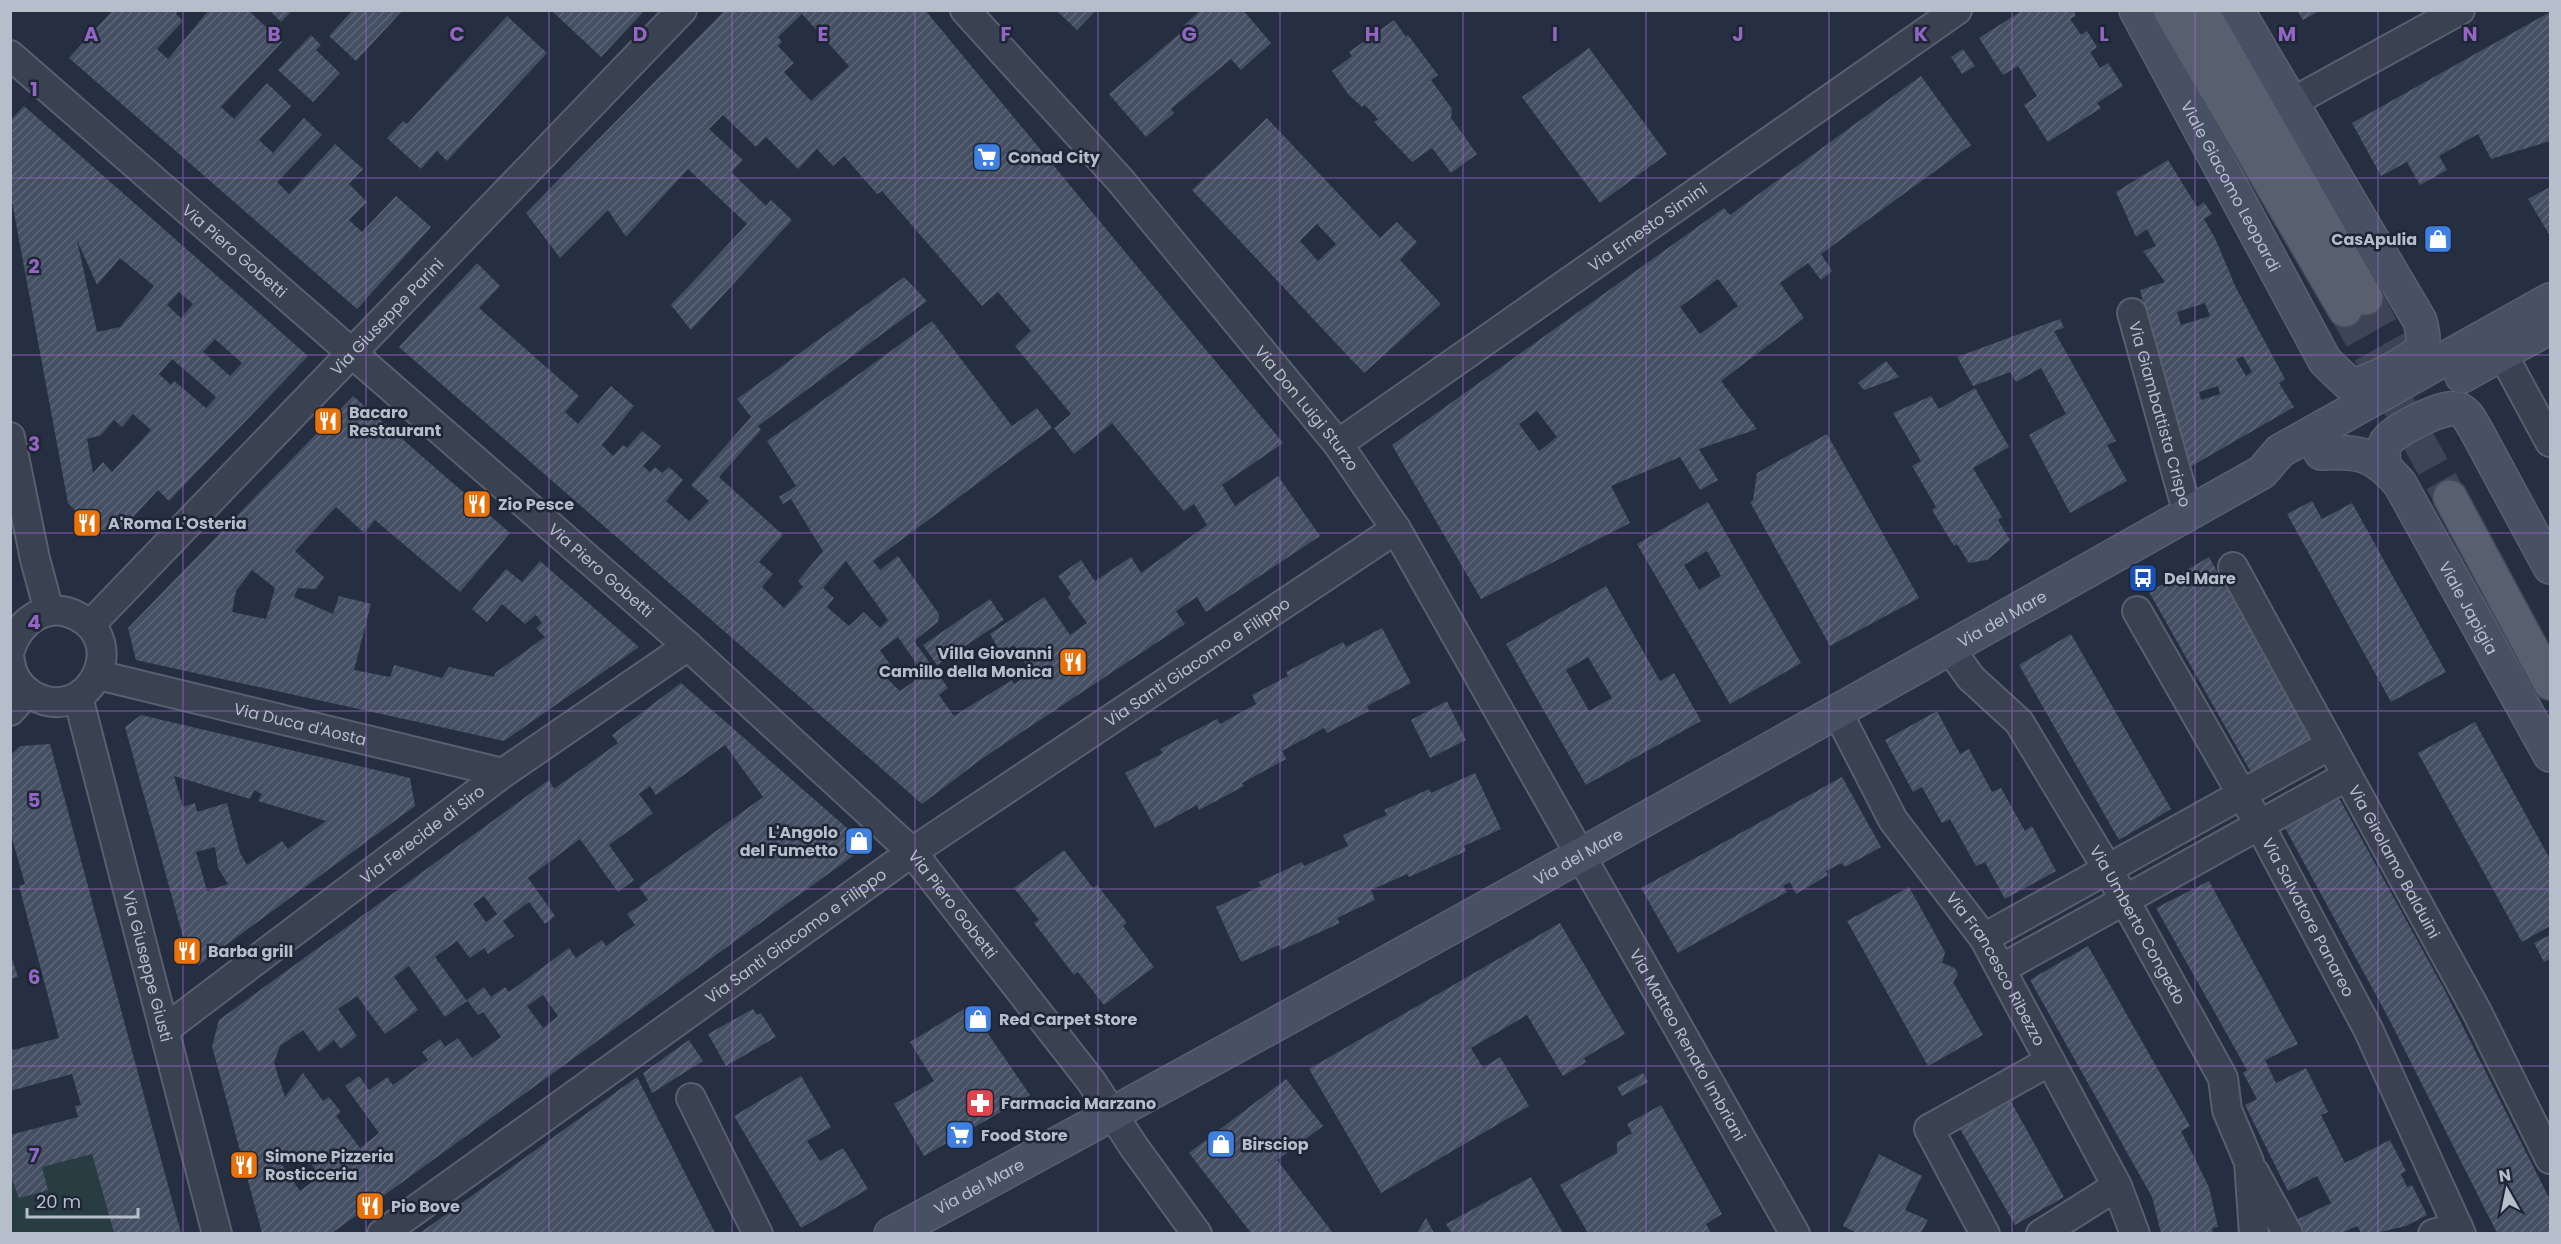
<svg xmlns="http://www.w3.org/2000/svg" width="2561" height="1244" viewBox="0 0 2561 1244" font-family="Poppins,sans-serif">
  <style>
    .garden { fill: #283d42 }
    .building { fill: url(#building-hatch); fill-rule: evenodd }
    .lines { fill: none; stroke-linecap: round; stroke-linejoin: round }
    .primary-tunnel { stroke: #3c4456; stroke-width: 33; stroke-dasharray: 33 16; stroke-linecap: butt }
    .street-casing { stroke: #585f6e; stroke-width: 32 }
    .secondary-casing { stroke: #585f6e; stroke-width: 36 }
    .primary-casing { stroke: #434a5a; stroke-width: 36 }
    .street { stroke: #3a4151; stroke-width: 28 }
    .secondary { stroke: #485064; stroke-width: 33 }
    .primary { stroke: #586070; stroke-width: 33 }
    .grid { fill: none; stroke: #9366c4; stroke-width: 1.5; stroke-opacity: 0.55 }
    .labels { text-anchor: middle; stroke-width: 5; stroke-linejoin: round; paint-order: stroke }
    .poi-label { font-size: 16px; font-weight: bold; fill: #b6bdcb; stroke: #1e2636; text-anchor: start }
    .street-label { font-size: 16px; fill: #b6bdcb; stroke: #1e2636 }
    .grid-label { font-size: 20px; text-anchor: middle; font-weight: bold; fill: #9366c4; stroke: #1e2636; stroke-width: 5; stroke-linejoin: round; paint-order: stroke }
  </style>
  <defs>
    <pattern id="building-hatch" width="6" height="6" patternUnits="userSpaceOnUse" patternTransform="scale(1.5)"><rect width="6" height="6" fill="#454f63"/><path d="M-1 1l2-2M0 6l6-6M5 7l2-2" fill="none" stroke="#5e6678"/></pattern>
  </defs>
  <rect width="100%" height="100%" fill="#262f41"/>
  <path class="garden" d="M92 1154 114 1233H11L10 1174Z"/>
  <path class="building" d="M113 10H179L176 14 183 21 157 49 168 59 209 10H248L282 42 221 107 234 119 267 83 291 106 259 140 273 153 304 118 322 135 277 182 289 194 335 144 363 169 349 184 367 202 349 220 362 232 396 196 431 227 357 309 69 58Z
    M269 10H292L281 22Z
    M353 10H403L356 61 329 36Z
    M551 10H645L601 57Z
    M725 10H925L1283 443 1222 485 1235 506 1278 476 1320 536 1206 612 1197 597 1176 611 1185 624 983 758 922 804 399 347 477 263 500 286 479 308 579 396 565 412 578 424 611 386 634 406 602 445 613 456 623 445 627 448 642 431 661 446 643 466 650 472 655 467 662 473 669 467 683 480 666 501 689 521 709 501 691 485 751 417 737 399 904 277 927 301 758 426 761 430 719 477 783 535 759 562 773 574 762 587 784 608 803 587 798 581 823 551 791 499 783 504 779 497 796 486 767 441 932 321 1012 426 1037 408 1052 428 873 561 880 570 898 556 939 614 938 622 914 641 948 688 939 695 954 716 1012 680 1014 684 1031 673 1014 645 1001 653 990 634 1044 597 1070 635 1087 623 1068 597 1071 594 1058 576 1081 560 1095 581 1131 557 1141 573 1207 525 1194 504 1184 511 1112 423 1074 454 1054 428 1071 414 1015 346 1031 331 998 292 982 306 882 191 877 194 844 156 833 166 817 149 798 169 766 137 756 147 723 115 709 129 743 160 731 172 766 206 771 200 792 220 691 330 671 305 747 224 688 169 626 237 608 210 560 258 526 213ZM802 14 849 66 811 101 784 72 794 63 778 46 782 42 778 37ZM846 561 888 620 880 628 864 612 849 626 827 607 834 598 823 588ZM898 637 924 674 900 691 879 671 890 665 880 650Z
    M1056 10H1096L1077 30Z
    M1201 10H1243L1271 43 1241 70 1231 59 1171 109 1174 113 1146 137 1109 94 1185 29 1183 26Z
    M2023 10H2073L2076 16 2070 19 2081 35 2087 31 2097 47 2090 52 2100 68 2108 63 2123 86 2097 103 2101 108 2048 142 2024 105 2037 96 2018 66 2003 75 1979 38Z
    M2297 10H2321L2303 20Z
    M2550 12V141L2491 159 2478 134 2439 156 2447 170 2420 185 2407 162 2381 176 2352 123Z
    M507 16 547 53 447 161 437 151 421 169 387 138 403 121 407 124Z
    M1394 20 1406 37 1408 35 1438 75 1431 80 1452 109 1451 118 1477 154 1451 173 1432 148 1412 162 1374 122 1378 119 1365 105 1362 107 1348 94 1332 71 1352 56 1349 52Z
    M311 35 321 45 316 50 340 73 313 102 278 70Z
    M1589 48 1667 154 1600 203 1522 97Z
    M1963 49 1975 66 1962 74 1951 57Z
    M1921 76 1971 145 1821 254 1832 271 1821 280 1808 263 1780 283 1804 318 1721 381 1757 429 1699 449 1718 480 1700 490 1680 457 1611 486 1630 523 1481 599 1392 445 1724 208 1730 215ZM1718 279 1738 306 1700 334 1680 307ZM1537 411 1557 437 1539 451 1519 424Z
    M24 106 308 356 169 501 158 490 124 527 115 531 94 529 68 503 10 191V121ZM77 240 97 285 120 258 154 286 120 327 97 332ZM179 292 193 304 181 318 167 305ZM215 339 242 363 230 376 203 352ZM172 359 216 397 206 408 174 381 171 385 159 374ZM133 414 151 430 112 472 103 462 93 473 87 439 101 435 114 420 122 427Z
    M1267 118 1380 238 1397 222 1417 242 1400 260 1441 304 1364 373 1192 190ZM1317 224 1336 244 1318 261 1300 241Z
    M2168 160 2197 207 2204 202 2212 214 2204 219 2215 238 2236 288 2285 379 2279 383 2294 407 2190 467 2140 290 2165 282 2143 251 2156 246 2147 229 2136 237 2116 192ZM2205 303 2210 316 2181 325 2177 312ZM2243 356 2252 372 2246 376 2236 359ZM2218 386 2220 394 2201 400 2199 392Z
    M2550 187V236L2528 199Z
    M2060 319 2064 328 2054 331 2116 441 2107 445 2127 481 2070 513 2029 435 2066 414 2041 368 2016 382 2010 372 1973 386 1957 357Z
    M1886 361 1899 377 1864 390 1858 383Z
    M1975 388 2009 447 1973 468 2002 517 1998 520 2010 540 1987 560 1969 563 1957 544 1954 546 1932 510 1936 507 1912 466 1921 461 1893 413 1931 396 1939 409Z
    M353 396 510 533 460 592 375 520 364 533 336 507 295 551 324 577 316 589 298 588 294 597 333 614 339 596 371 604 354 670 390 677 394 665 442 678 449 667 494 677 495 673 545 637 536 628 542 623 536 615 525 624 502 604 487 622 472 609 506 569 522 582 540 561 639 647 504 741 136 660 128 628ZM252 570 275 588 266 619 232 612 236 591Z
    M1827 434 1919 598 1830 646 1750 502 1753 500 1757 473Z
    M2312 501 2322 519 2352 503 2446 672 2391 702 2287 514Z
    M1708 502 1801 663 1730 704 1637 544ZM1707 551 1721 576 1699 590 1684 565Z
    M2209 557 2312 740 2252 774 2149 592Z
    M1606 586 1660 681 1674 673 1701 721 1586 785 1506 644ZM1588 657 1612 698 1589 711 1566 670Z
    M990 599 1004 620 937 665 923 645Z
    M1382 628 1411 683 1367 706 1369 711 1327 733 1324 728 1282 751 1286 759 1242 783 1244 786 1199 810 1197 805 1155 828 1125 773 1163 753 1160 749 1217 719 1220 724 1256 704 1252 695 1288 676 1286 672 1343 642 1346 647Z
    M2071 634 2171 809 2119 840 2019 665Z
    M681 683 855 835 864 848 332 1233H262L212 1046 219 1020 549 780 554 789 618 743 612 735ZM725 745 763 797 639 887 648 900 627 914 635 925 606 946 602 940 576 958 569 948 509 992 505 987 491 997 484 987 467 1000 478 1015 483 1012 501 1037 472 1058 458 1038 445 1047 440 1039 422 1052 428 1060 393 1085 387 1077 369 1090 359 1076 345 1086 379 1133 360 1148 336 1116 341 1112 329 1097 323 1101 303 1073 285 1097 274 1063 280 1046 303 1030 319 1052 334 1040 341 1049 357 1036 338 1009 357 996 385 1034 418 1010 394 977 409 966 445 1017 467 1001 435 957 457 941 470 958 484 948 488 954 514 936 503 921 529 902 545 924 555 916 528 878 580 839 618 892 634 880 609 845 653 813 639 794 650 786 656 795ZM484 896 497 914 486 922 473 904ZM543 995 558 1016 543 1028 527 1006ZM301 1150 320 1176 300 1191 281 1164Z
    M1447 701 1466 740 1430 758 1411 720Z
    M1937 711 1960 754 1969 749 1992 792 2001 788 2025 831 2032 826 2056 871 2005 899 1985 862 1976 866 1950 819 1942 823 1922 787 1913 792 1885 740Z
    M141 715 410 778 415 806 199 965 190 962 125 727ZM174 776 250 799 254 790 262 794 258 801 326 821 288 849 282 841 247 865 240 853 227 803 197 812 195 803 183 807ZM215 847 218 868 228 884 207 891 196 852Z
    M2475 722 2550 859V926L2522 942 2418 753Z
    M50 744 155 1137 181 1233H114L92 1154 42 1167 48 1190 19 1198 10 1174V1135L78 1117 75 1106 81 1105 72 1074 10 1091V1044L13 1050 59 1038 19 886 25 884 10 831V821L13 820 10 810V756L20 746Z
    M1475 773 1501 829 1464 846 1466 851 1409 877 1407 874 1371 890 1375 900 1337 918 1340 923 1281 950 1279 945 1241 962 1216 907 1261 886 1259 882 1302 862 1304 866 1348 846 1343 835 1387 815 1384 810 1429 789 1431 793Z
    M1842 777 1881 847 1845 867 1842 863 1826 871 1828 875 1796 894 1790 882 1783 886 1787 892 1678 953 1641 888Z
    M2339 798 2444 989 2550 1200V1233H2497L2389 1019 2285 828Z
    M1064 850 1093 888 1097 885 1127 923 1123 926 1154 967 1104 1005 1078 972 1074 975 1034 923 1039 920 1014 888Z
    M2209 881 2298 1044 2265 1060 2276 1083 2306 1068 2328 1112 2321 1115 2345 1163 2390 1140 2406 1171 2401 1174 2407 1187 2412 1185 2427 1215 2406 1226 2376 1233H2361L2357 1226 2342 1233H2305L2298 1219 2331 1203 2317 1176 2288 1191 2245 1105 2257 1099 2243 1073 2247 1070 2156 908Z
    M1909 887 1945 952 1942 963 1955 968 1958 975 1953 982 1983 1035 1928 1066 1847 921Z
    M1560 923 1625 1034 1584 1058 1586 1062 1563 1076 1527 1015 1471 1048 1483 1068 1500 1057 1529 1106 1381 1193 1309 1069Z
    M2550 935V959L2544 962 2534 943Z
    M2088 946 2190 1126 2181 1131 2209 1187 2218 1227 2212 1228 2213 1233H2161L2152 1197 2030 980Z
    M10 953 18 977 10 979Z
    M969 1006 1030 1095 924 1156 894 1104 934 1081 910 1042Z
    M753 1009 757 1015 761 1013 776 1037 726 1066 708 1034Z
    M689 1040 703 1061 652 1093 643 1073Z
    M1643 1073 1648 1082 1622 1096 1617 1087Z
    M801 1076 831 1127 807 1141 820 1161 843 1148 868 1189 801 1228 734 1116Z
    M637 1077 715 1233H420Z
    M1286 1079 1323 1126 1277 1160 1333 1233H1251L1189 1153Z
    M2010 1100 2064 1197 2015 1225 1960 1129Z
    M1661 1105 1722 1214 1706 1224 1711 1233H1588L1560 1185 1617 1153V1142L1632 1133 1627 1124Z
    M1879 1154 1922 1176 1905 1210 1928 1220 1921 1233H1857L1843 1226Z
    M1531 1177 1563 1233H1452L1446 1224Z
    M1426 1218 1434 1233H1417Z"/>
  <g class="lines">
    <path class="primary-tunnel" d="M2366 298 2415 388
      M2345 310 2450 497"/>
    <g class="street-casing">
      <g id="street">
        <path id="s1" d="M965 10 1120 180 1338 444 1396 529 1795 1234"/>
        <path id="s2" d="M10 55 688 646 912 852 1091 1081 1134 1147 1197 1234"/>
        <path d="M2291 103 2460 10"/>
        <path id="s3" d="M2132 313 2188 514"/>
        <path d="M2503 355 2550 442"/>
        <path d="M10 437 35 559 49 611"/>
        <path id="s4" d="M1338 444 1957 10"/>
        <path id="s5" d="M2233 567 2477 1012 2550 1159"/>
        <path id="s6" d="M2137 611 2259 824 2368 1029 2461 1234"/>
        <path id="s7" d="M90 625 682 10"/>
        <path id="s8" d="M1950 649 1971 678 2019 722 2107 868 2223 1078 2227 1110 2249 1162 2254 1234"/>
        <path d="M10 650C19 621 47 600 77 616 131 643 87 727 32 695 20 688 11 675 10 661"/>
        <path id="s9" d="M98 675 503 773"/>
        <path id="s10" d="M78 697 217 1234"/>
        <path d="M10 711 27 692"/>
        <path id="s11" d="M1838 713 1893 820 1984 938 2117 1186 2135 1234"/>
        <path d="M1984 938 2330 745"/>
        <path d="M2001 969 2347 776"/>
        <path id="s12" d="M164 1030 503 773 688 646"/>
        <path d="M691 1098 758 1234"/>
        <path d="M2254 1172 2288 1234"/>
        <path id="s13" d="M382 1234 912 852 1396 529"/>
        <path d="M1985 1234 1929 1129 2050 1061"/>
        <path d="M2041 1234 2117 1186"/>
        <path d="M2433 1234 2458 1227"/>
      </g>
    </g>
    <g class="secondary-casing">
      <g id="secondary">
        <path id="s14" d="M2136 10 2325 361 2350 385C2362 387 2415 360 2421 349 2425 341 2422 329 2420 321L2237 10"/>
        <path d="M2462 376 2550 327"/>
        <path id="s15" d="M2321 453C2360 451 2375 454 2400 484L2550 755"/>
        <path d="M2384 464C2383 456 2382 448 2387 441 2395 430 2445 404 2458 409 2468 413 2471 422 2476 430L2550 567"/>
        <path id="s16" d="M891 1234C1351 986 1807 729 2262 472L2280 451 2550 300"/>
      </g>
    </g>
    <g class="primary-casing">
      <path id="primary" d="M2170 10 2345 310
        M2201 10 2366 298
        M2450 497 2550 683"/>
    </g>
    <use href="#street" class="street"/>
    <use href="#secondary" class="secondary"/>
    <use href="#primary" class="primary"/>
  </g>
  <path class="grid" d="M183 10V1234M366 10V1234M549 10V1234M732 10V1234M915 10V1234M1098 10V1234M1280 10V1234M1463 10V1234M1646 10V1234M1829 10V1234M2012 10V1234M2195 10V1234M2378 10V1234M10 178H2550M10 355H2550M10 533H2550M10 711H2550M10 889H2550M10 1066H2550"/>
  <defs>
    <g id="supermarket-square" transform="scale(1.5)"><rect x="-9" y="-9" width="18" height="18" rx="4" fill="#3f7fe0" stroke="#1e2636"/><path d="M-6-5.5h2.5l.6 2H6L4.5 2H-2.5L-4.4-4H-6ZM-1.5 3.2a1.3 1.3 0 1 0 .1 0ZM3 3.2a1.3 1.3 0 1 0 .1 0Z" fill="#fff"/></g>
    <g id="shop-square" transform="scale(1.5)"><rect x="-9" y="-9" width="18" height="18" rx="4" fill="#3f7fe0" stroke="#1e2636"/><path d="M-5-2.5h2.3a2.7 3.5 0 0 1 5.4 0H5L5.5 6h-11ZM-1.5-2.5h3a1.5 2.3 0 0 0-3 0Z" fill="#fff"/></g>
    <g id="restaurant-square" transform="scale(1.5)"><rect x="-9" y="-9" width="18" height="18" rx="4" fill="#e8710a" stroke="#1e2636"/><path d="M-5-6h1v4h1v-4h1v4h1v-4h1v5L-1.5 .5V6h-2V.5L-5-1ZM5-6V6H3V1.5H1.5Q1.5-4 5-6Z" fill="#fff"/></g>
    <g id="bus-square" transform="scale(1.5)"><rect x="-9" y="-9" width="18" height="18" rx="4" fill="#1a4fb4" stroke="#1e2636"/><path d="M-5-6H5V4H4V6H2V4H-2V6H-4V4H-5ZM-3.5-4V0h7V-4ZM-3.5 1.2v1.5H-2V1.2ZM2 1.2v1.5H3.5V1.2Z" fill="#fff"/></g>
    <g id="pharmacy-square" transform="scale(1.5)"><rect x="-9" y="-9" width="18" height="18" rx="4" fill="#e0444e" stroke="#1e2636"/><path d="M-2-6h4v4h4v4h-4v4h-4v-4h-4v-4h4Z" fill="#fff"/></g>
  </defs>
  <g fill-rule="evenodd">
    <use href="#supermarket-square" x="987" y="157"/>
    <use href="#shop-square" x="2438" y="239"/>
    <use href="#restaurant-square" x="328" y="421"/>
    <use href="#restaurant-square" x="477" y="504"/>
    <use href="#restaurant-square" x="87" y="523"/>
    <use href="#bus-square" x="2143" y="578"/>
    <use href="#restaurant-square" x="1073" y="662"/>
    <use href="#shop-square" x="859" y="841"/>
    <use href="#restaurant-square" x="187" y="951"/>
    <use href="#shop-square" x="978" y="1019"/>
    <use href="#pharmacy-square" x="980" y="1103"/>
    <use href="#supermarket-square" x="960" y="1135"/>
    <use href="#shop-square" x="1221" y="1144"/>
    <use href="#restaurant-square" x="244" y="1165"/>
    <use href="#restaurant-square" x="370" y="1206"/>
  </g>
  <g class="labels">
    <g class="poi-label">
      <text x="1008" y="163">Conad City</text>
      <text x="2417" y="245" text-anchor="end">CasApulia</text>
      <text x="349" y="418">Bacaro<tspan x="349" dy="18">Restaurant</tspan></text>
      <text x="498" y="510">Zio Pesce</text>
      <text x="108" y="529">A'Roma L'Osteria</text>
      <text x="2164" y="584">Del Mare</text>
      <text x="1052" y="659" text-anchor="end">Villa Giovanni<tspan x="1052" dy="18">Camillo della Monica</tspan></text>
      <text x="838" y="838" text-anchor="end">L'Angolo<tspan x="838" dy="18">del Fumetto</tspan></text>
      <text x="208" y="957">Barba grill</text>
      <text x="999" y="1025">Red Carpet Store</text>
      <text x="1001" y="1109">Farmacia Marzano</text>
      <text x="981" y="1141">Food Store</text>
      <text x="1242" y="1150">Birsciop</text>
      <text x="265" y="1162">Simone Pizzeria<tspan x="265" dy="18">Rosticceria</tspan></text>
      <text x="391" y="1212">Pio Bove</text>
    </g>
    <g class="street-label">
      <text dy="6" stroke="none"><textPath href="#s14" startOffset="200">Viale Giacomo Leopardi</textPath></text>
      <text dy="6" stroke="none"><textPath href="#s4" startOffset="378">Via Ernesto Simini</textPath></text>
      <text dy="6" stroke="none"><textPath href="#s2" startOffset="298">Via Piero Gobetti</textPath></text>
      <text dy="6" stroke="none"><textPath href="#s7" startOffset="428">Via Giuseppe Parini</textPath></text>
      <text dy="6" stroke="none"><textPath href="#s1" startOffset="525">Via Don Luigi Sturzo</textPath></text>
      <text dy="6" stroke="none"><textPath href="#s3" startOffset="105">Via Giambattista Crispo</textPath></text>
      <text dy="6" stroke="none"><textPath href="#s2" startOffset="784">Via Piero Gobetti</textPath></text>
      <text dy="6" stroke="none"><textPath href="#s15" startOffset="231">Viale Japigia</textPath></text>
      <text dy="6" stroke="none"><textPath href="#s16" startOffset="1270">Via del Mare</textPath></text>
      <text dy="6" stroke="none"><textPath href="#s13" startOffset="996">Via Santi Giacomo e Filippo</textPath></text>
      <text dy="6" stroke="none"><textPath href="#s9" startOffset="208">Via Duca d'Aosta</textPath></text>
      <text dy="6" stroke="none"><textPath href="#s12" startOffset="324">Via Ferecide di Siro</textPath></text>
      <text dy="6" stroke="none"><textPath href="#s16" startOffset="784">Via del Mare</textPath></text>
      <text dy="6" stroke="none"><textPath href="#s5" startOffset="336">Via Girolamo Balduini</textPath></text>
      <text dy="6" stroke="none"><textPath href="#s2" startOffset="1270">Via Piero Gobetti</textPath></text>
      <text dy="6" stroke="none"><textPath href="#s6" startOffset="351">Via Salvatore Panareo</textPath></text>
      <text dy="6" stroke="none"><textPath href="#s8" startOffset="336">Via Umberto Congedo</textPath></text>
      <text dy="6" stroke="none"><textPath href="#s13" startOffset="510">Via Santi Giacomo e Filippo</textPath></text>
      <text dy="6" stroke="none"><textPath href="#s10" startOffset="278">Via Giuseppe Giusti</textPath></text>
      <text dy="6" stroke="none"><textPath href="#s11" startOffset="302">Via Francesco Ribezzo</textPath></text>
      <text dy="6" stroke="none"><textPath href="#s1" startOffset="1268">Via Matteo Renato Imbriani</textPath></text>
      <text dy="6" stroke="none"><textPath href="#s16" startOffset="100">Via del Mare</textPath></text>
    </g>
  </g>
  <g class="grid-label">
    <text x="91" y="41">A</text>
    <text x="274" y="41">B</text>
    <text x="457" y="41">C</text>
    <text x="640" y="41">D</text>
    <text x="823" y="41">E</text>
    <text x="1006" y="41">F</text>
    <text x="1189" y="41">G</text>
    <text x="1372" y="41">H</text>
    <text x="1555" y="41">I</text>
    <text x="1738" y="41">J</text>
    <text x="1921" y="41">K</text>
    <text x="2104" y="41">L</text>
    <text x="2287" y="41">M</text>
    <text x="2470" y="41">N</text>
    <text x="34" y="96">1</text>
    <text x="34" y="273">2</text>
    <text x="34" y="451">3</text>
    <text x="34" y="629">4</text>
    <text x="34" y="807">5</text>
    <text x="34" y="984">6</text>
    <text x="34" y="1162">7</text>
  </g>
  <rect width="2561" height="1244" fill="none" stroke="#b6bdcb" stroke-width="24"/>
  <g transform="translate(2507 1190) rotate(351)" stroke="#1e2636" stroke-width="4.5" paint-order="stroke">
  <path d="M0-4.5L10 22L0 15L-10 22Z" fill="#b6bdcb"/>
  <text y="-9" font-size="16" font-weight="bold" text-anchor="middle" fill="#b6bdcb">N</text>
  </g>
  <path d="M27 1208v9h111v-9" fill="none" stroke="#b6bdcb" stroke-width="3"/>
  <text x="36" y="1208" font-size="18" fill="#b6bdcb" stroke="#1e2636" stroke-width="4.5" paint-order="stroke">20 m</text>
</svg>
